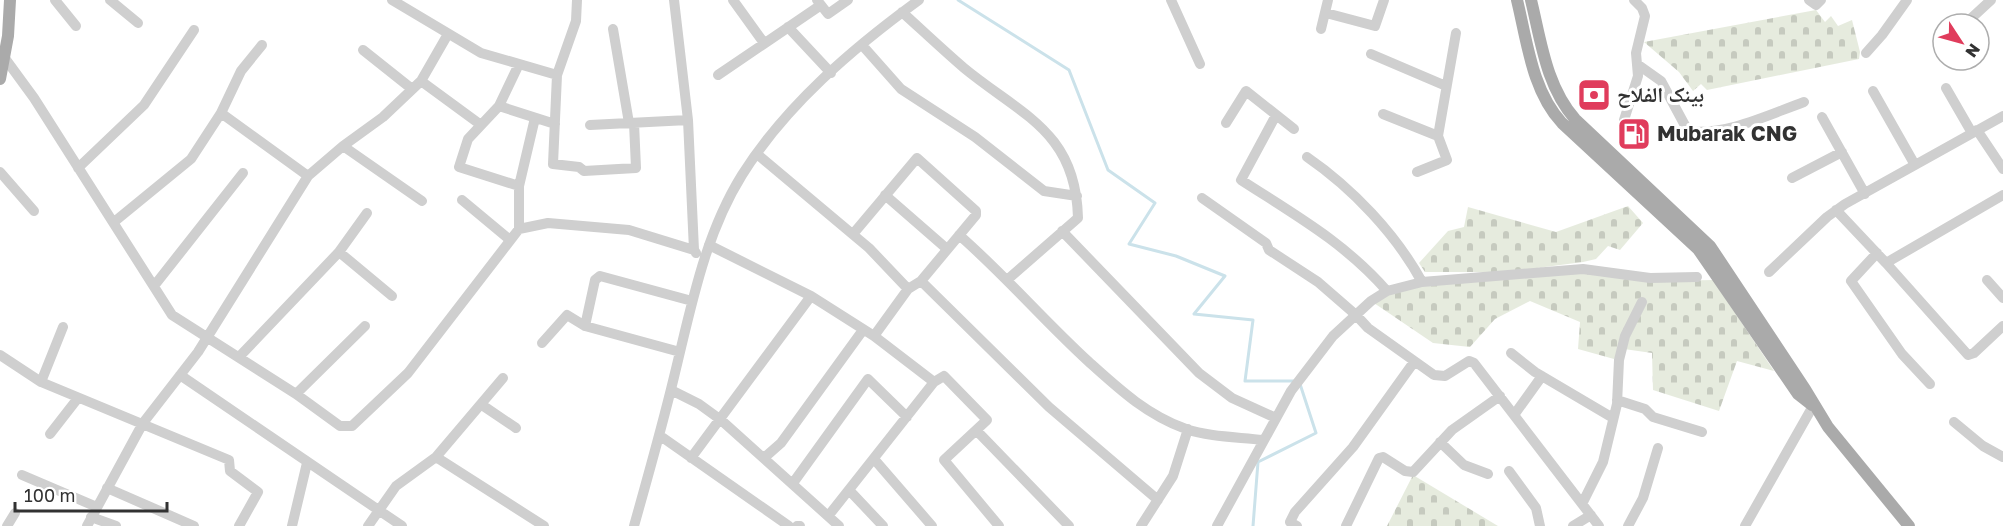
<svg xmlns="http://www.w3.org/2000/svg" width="2003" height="526" viewBox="0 0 2003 526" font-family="'Golos Text','Noto Naskh Arabic',sans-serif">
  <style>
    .cemetery { fill: url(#cemetery-stones) }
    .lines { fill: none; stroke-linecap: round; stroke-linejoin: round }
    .stream { stroke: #cbe2ea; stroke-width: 3 }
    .minor { stroke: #cfcfcf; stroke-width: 10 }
    .major { stroke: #aaa; stroke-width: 12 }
    .labels { text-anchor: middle; stroke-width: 6; stroke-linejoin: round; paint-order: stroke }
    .poi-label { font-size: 21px; font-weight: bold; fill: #323232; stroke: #fff; text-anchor: start }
  </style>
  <defs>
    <pattern id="cemetery-stones" width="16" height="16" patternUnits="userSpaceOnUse" patternTransform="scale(1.5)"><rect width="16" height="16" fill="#e6ebde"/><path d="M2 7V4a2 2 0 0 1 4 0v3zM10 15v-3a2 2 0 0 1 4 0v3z" fill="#c6cabf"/></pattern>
  </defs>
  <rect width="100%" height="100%" fill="#fff"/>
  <path class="cemetery" d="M1816 10 1825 22 1831 16 1838 26 1852 20 1860 52 1859 59 1707 90 1701 84 1693 91 1679 72 1644 42Z
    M1628 206 1643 223 1620 250 1608 246 1596 259 1583 262 1508 272H1425L1419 263 1448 231 1464 227 1468 207 1556 232Z
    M1577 273 1665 281 1713 280 1774 371 1737 361 1719 411 1653 390 1652 353 1624 349 1614 359 1578 349 1580 322 1530 301 1495 319 1470 347 1433 343 1371 301 1415 286Z
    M1413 475 1498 526H1387Z"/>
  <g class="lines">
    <path class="stream" d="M958 0 1069 70 1108 170 1155 203 1129 244 1176 256 1225 276 1194 314 1253 320 1245 381H1295
      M1253 526 1258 462 1316 433 1300 384"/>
    <path class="minor" d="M55 0 76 26
      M110 0 138 23
      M392 0 481 53 557 75
      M577 0 576 21 557 75 553 164 579 167 584 171 636 168 634 123
      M674 0 688 120 694 250 696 253
      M733 0 764 43
      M817 0 828 14 848 0
      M1171 0 1200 64
      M1809 0 1816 5 1821 0
      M902 12C923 31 943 50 964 68 1021 115 1076 131 1078 218L1007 280
      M1326 13 1375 26 1384 0
      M1965 24 1991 0
      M788 27 831 73
      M613 29 629 123
      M1321 29 1328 0
      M862 45 901 89 975 137 1044 191 1077 196
      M363 50 412 89
      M1866 53 1882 35 1907 0
      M1371 54 1446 86
      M4 57 34 98 172 315 296 394 340 426H352L408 373 519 229 548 223 629 230 694 250
      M519 64 499 106 468 139 459 167 519 186
      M1637 64 1661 81 1688 131C1726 136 1768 115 1804 102
      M718 75 821 5
      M421 81 481 125
      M1946 88 1972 133
      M1873 91 1915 165
      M499 106 555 124
      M221 113 308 176
      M1383 114 1438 136
      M1276 115 1241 180C1295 215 1344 242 1387 291
      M1822 117 1865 194
      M1624 120 1638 76 1636 53 1645 16 1642 8 1634 0
      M1226 123 1246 91 1294 129
      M590 125 688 120
      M1977 130 2003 169
      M343 146 422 201
      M757 154 869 248 908 289
      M1307 157C1352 188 1396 234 1422 282
      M78 168 144 105 194 30
      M0 172 34 211
      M1417 172 1447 160 1438 136 1456 33
      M1792 178 1842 152
      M885 195 947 249
      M1202 198 1266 243 1269 250 1318 282 1356 315 1368 328 1434 375 1445 376 1469 361 1474 363 1599 526
      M462 200 510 240
      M1836 210 1886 263 2003 195
      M114 222 191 159 221 113 241 71 262 45
      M519 229V186L535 118
      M1062 231 1199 373 1232 398 1276 418
      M853 234 917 158 976 211V215L921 281 908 289 874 336
      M959 235C1005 275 1044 321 1089 362 1120 390 1147 415 1186 429 1209 437 1238 437 1263 440
      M709 245 811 296 874 336 934 382
      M339 252 392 296
      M1877 253 1851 281 1902 354 1930 384
      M1886 263 1968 355 1974 353 2003 326
      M1769 272 1827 217 1845 204 2003 116
      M1987 280 2003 298
      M921 281 1049 407 1158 500
      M154 286 243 173
      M585 326 595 280 600 276 692 301
      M542 343 567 315 585 326 680 352
      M1511 353 1535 372 1613 418
      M0 355 41 382 229 460 230 471 258 492 239 526
      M239 357 339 252 367 213
      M180 375 402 526
      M41 382 63 327
      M671 390 699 404 721 420 839 526
      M296 394 365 326
      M1617 400 1645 409 1653 417 1702 432
      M482 405 516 428
      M1514 415 1542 376
      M1954 422 1983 446 2003 457
      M976 430 1069 526
      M50 434 78 398
      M659 435 789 526
      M1440 442 1464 465 1488 474
      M436 457 544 526
      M691 458 811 296
      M764 458 781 443 863 330
      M874 459 932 526
      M1509 471 1536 508 1540 526
      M22 475 97 507
      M793 483 868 379 907 417
      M107 488 194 526
      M849 490 883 526
      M1582 504 1603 462 1617 404 1619 360 1625 336 1642 302
      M829 515 934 382 944 376 987 420 944 460 999 526
      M91 517 116 526
      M7 526 15 513
      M87 526 143 423 198 352 308 176 343 146 383 117 421 81 448 34
      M292 526 307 463
      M368 526 396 486 436 457 503 378
      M634 526C648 476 662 427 674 377 691 308 704 236 742 175 786 105 853 48 919 0
      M797 526H800
      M1141 526 1173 476 1188 429
      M1217 526 1291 391 1333 336 1371 301 1387 291 1422 282 1583 269 1650 278 1697 277
      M1297 526 1290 522 1295 512 1353 447 1414 362
      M1346 526 1379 458 1383 457 1405 471 1413 472 1452 430 1500 396
      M1573 526 1591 515
      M1628 526 1643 498 1658 448
      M1745 526 1813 406"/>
    <path class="major" d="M1517 0C1527 41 1532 91 1562 123L1698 249 1798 394 1812 405
      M1531 0C1541 41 1546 86 1575 119L1710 246 1805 389 1828 427 1909 526
      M0 79 8 36 10 0"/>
  </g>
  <defs>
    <g id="bank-square" transform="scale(1.725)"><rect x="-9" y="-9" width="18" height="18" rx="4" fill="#e03c5c" stroke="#fff"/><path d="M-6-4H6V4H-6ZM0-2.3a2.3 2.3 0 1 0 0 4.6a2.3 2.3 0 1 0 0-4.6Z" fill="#fff"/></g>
    <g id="fuel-square" transform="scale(1.725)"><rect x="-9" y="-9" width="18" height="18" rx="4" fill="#e03c5c" stroke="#fff"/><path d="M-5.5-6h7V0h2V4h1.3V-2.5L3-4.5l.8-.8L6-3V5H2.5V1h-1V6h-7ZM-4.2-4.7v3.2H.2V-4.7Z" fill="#fff"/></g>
  </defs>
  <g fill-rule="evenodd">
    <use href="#bank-square" x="1594" y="95"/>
    <use href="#fuel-square" x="1634" y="134"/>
  </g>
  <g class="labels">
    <g class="poi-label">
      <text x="1617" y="102">بینک الفلاح</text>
      <text x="1657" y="141">Mubarak CNG</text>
    </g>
  </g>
  <g transform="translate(1961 42) rotate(126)"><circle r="28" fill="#ffffff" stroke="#adadad" stroke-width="1.5"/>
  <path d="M0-4.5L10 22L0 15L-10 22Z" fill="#e03c5c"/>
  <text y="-9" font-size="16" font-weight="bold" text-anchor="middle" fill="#323232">N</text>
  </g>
  <path d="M15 502v9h152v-9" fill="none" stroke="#323232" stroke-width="3"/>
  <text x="24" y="502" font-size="18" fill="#323232" stroke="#ffffff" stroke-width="4.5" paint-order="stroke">100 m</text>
</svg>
